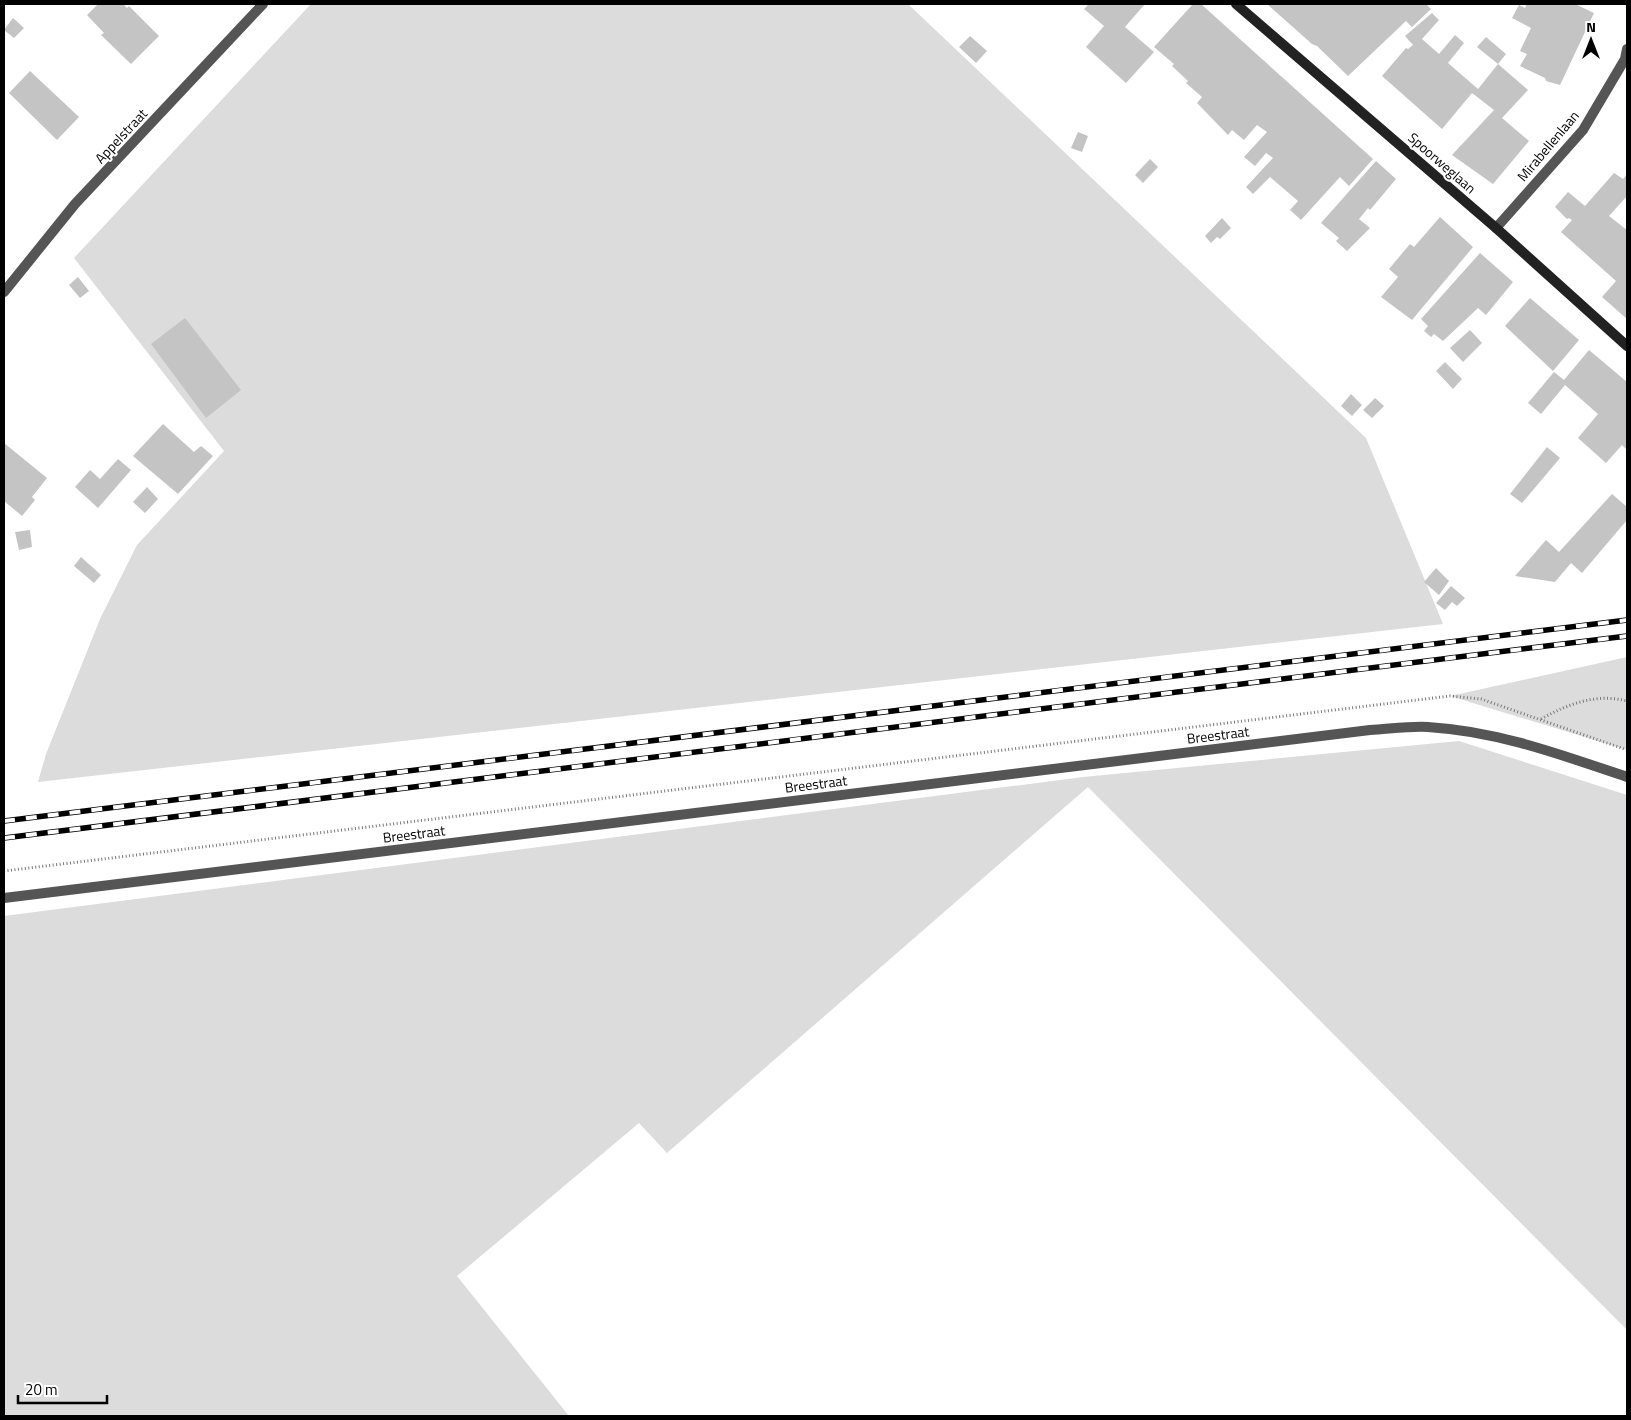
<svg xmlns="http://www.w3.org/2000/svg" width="1631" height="1420" viewBox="0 0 1631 1420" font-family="'Titillium Web',sans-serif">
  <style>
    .green { fill: #dcdcdc }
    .building { fill: #c4c4c4 }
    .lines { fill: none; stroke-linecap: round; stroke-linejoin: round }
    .path { stroke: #777; stroke-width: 3; stroke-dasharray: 1 2.5; stroke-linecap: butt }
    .street { stroke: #555; stroke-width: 10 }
    .secondary { stroke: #222; stroke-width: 10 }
    .rail-casing { stroke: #000; stroke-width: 5.5 }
    .rail { stroke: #fff; stroke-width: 4; stroke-dasharray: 11; stroke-linecap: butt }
    .labels { text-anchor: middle; stroke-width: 4; stroke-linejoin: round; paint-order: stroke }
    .street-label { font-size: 14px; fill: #000; stroke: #fff }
  </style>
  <rect width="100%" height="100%" fill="#fff"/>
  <path class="green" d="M311 4H908L1366 438 1443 624 38 782 46 754 100 619 137 545 224 451 74 258Z
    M1627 657V750L1450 696Z
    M1459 741 1627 795V1330L1088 787 667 1153 639 1123 457 1276 569 1416H4V916L1083 777Z"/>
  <path class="building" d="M98 4H123L127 8 129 6 159 36 131 64 101 35 104 33 87 15Z
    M1089 4H1145L1125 27 1154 52 1126 83 1086 47 1104 26 1084 9Z
    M1193 4H1201L1373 159 1349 186 1340 177 1301 220 1290 210 1298 201 1270 177 1253 194 1246 187 1273 158 1266 153 1255 166 1244 157 1267 132 1257 125 1244 140 1232 130 1228 135 1197 103 1202 97 1186 83 1188 81 1172 66 1174 64 1154 47Z
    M1267 4H1426L1431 9 1412 27 1406 21 1348 76 1317 46 1312 44Z
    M1527 4H1575L1594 13 1560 85 1546 81 1545 78 1520 66 1527 54 1520 51 1531 28 1512 18 1519 5 1525 8Z
    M1432 13 1439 20 1422 39 1439 54 1455 35 1464 43 1448 63 1478 89 1498 64 1477 47 1486 37 1506 54 1498 64 1528 90 1502 118 1529 141 1493 184 1452 155 1494 110 1472 93 1442 129 1382 76 1406 48 1408 49 1413 45 1405 36Z
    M13 18 24 28 14 38 4 30Z
    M970 36 987 51 976 63 959 47Z
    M30 71 79 117 57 140 9 93Z
    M1078 132 1088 136 1082 152 1071 148Z
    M1150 159 1158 167 1143 183 1135 175Z
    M1376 161 1396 179 1370 210 1368 208 1359 219 1370 228 1347 251 1336 241 1339 238 1321 223Z
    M1614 173 1623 179 1627 174V196L1609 216 1627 230V319L1602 297 1616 281 1561 232 1572 220 1569 218 1567 219 1555 207 1568 192 1585 206Z
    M1440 217 1473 247 1412 320 1381 297 1398 277 1389 269 1410 244 1414 247Z
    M1222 218 1231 228 1220 239 1217 237 1211 243 1205 236Z
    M1480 253 1513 282 1486 315 1478 308 1443 341 1434 334 1431 337 1424 331 1428 326 1421 319Z
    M78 277 89 291 80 298 69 285Z
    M1530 298 1579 340 1553 371 1505 326Z
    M185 318 241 390 206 418 151 344Z
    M1470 330 1482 343 1463 362 1450 348Z
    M1589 350 1627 382V450L1622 445 1606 463 1578 438 1598 414 1565 385 1541 414 1528 403 1554 372 1564 380Z
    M1445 362 1462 379 1453 389 1436 371Z
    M1351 394 1362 405 1352 416 1341 406Z
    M1375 398 1384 406 1372 418 1363 410Z
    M163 424 194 452 201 446 213 456 178 494 133 456Z
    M4 443 47 478 32 497 35 500 22 516 4 501Z
    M1547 447 1560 458 1522 503 1510 494Z
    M118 459 131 470 98 508 75 487 90 470 100 479Z
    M147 487 158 499 145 513 133 502Z
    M1612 494 1627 507V520L1582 573 1571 563 1555 582 1515 576 1546 540 1559 552Z
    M30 530 32 547 19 550 15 532Z
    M81 557 101 575 94 583 74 566Z
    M1436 568 1449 581 1439 595 1424 582Z
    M1451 586 1465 598 1457 606 1452 602 1445 610 1436 603Z"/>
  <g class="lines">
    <path class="path" d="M1541 719C1568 704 1596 693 1627 701
      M4 871 1450 696 1481 699 1627 750"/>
    <path class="street" d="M1496 228 1583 130 1625 59 1627 49
      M4 292 75 204 263 4
      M4 898 1370 730C1389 729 1409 726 1428 727 1497 731 1562 755 1627 777"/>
    <path class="secondary" d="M1236 4 1496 228 1627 346"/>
    <g class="rail-casing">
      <path id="rail" d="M4 821 1627 620
        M4 838 1627 636"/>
    </g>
    <use href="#rail" class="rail"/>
  </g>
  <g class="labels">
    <g class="street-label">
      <text transform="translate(121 136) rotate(-47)" y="5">Appelstraat</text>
      <text transform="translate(1548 146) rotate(-50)" y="5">Mirabellenlaan</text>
      <text transform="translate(1442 163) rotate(41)" y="5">Spoorweglaan</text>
      <text transform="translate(1218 735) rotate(-7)" y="5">Breestraat</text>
      <text transform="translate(816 784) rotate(-7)" y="5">Breestraat</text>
      <text transform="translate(414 834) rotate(-7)" y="5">Breestraat</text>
    </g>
  </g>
  <rect width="1631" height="1420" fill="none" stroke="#000000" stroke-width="10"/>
  <g transform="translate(1591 40)" stroke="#ffffff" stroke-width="4" paint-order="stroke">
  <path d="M0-4L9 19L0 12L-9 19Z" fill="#000000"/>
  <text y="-8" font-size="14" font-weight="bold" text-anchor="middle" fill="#000000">N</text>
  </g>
  <path d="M18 1395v8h89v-8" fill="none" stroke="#000000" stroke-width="2.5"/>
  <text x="25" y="1395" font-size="15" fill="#000000" stroke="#ffffff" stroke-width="4" paint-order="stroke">20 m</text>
</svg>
